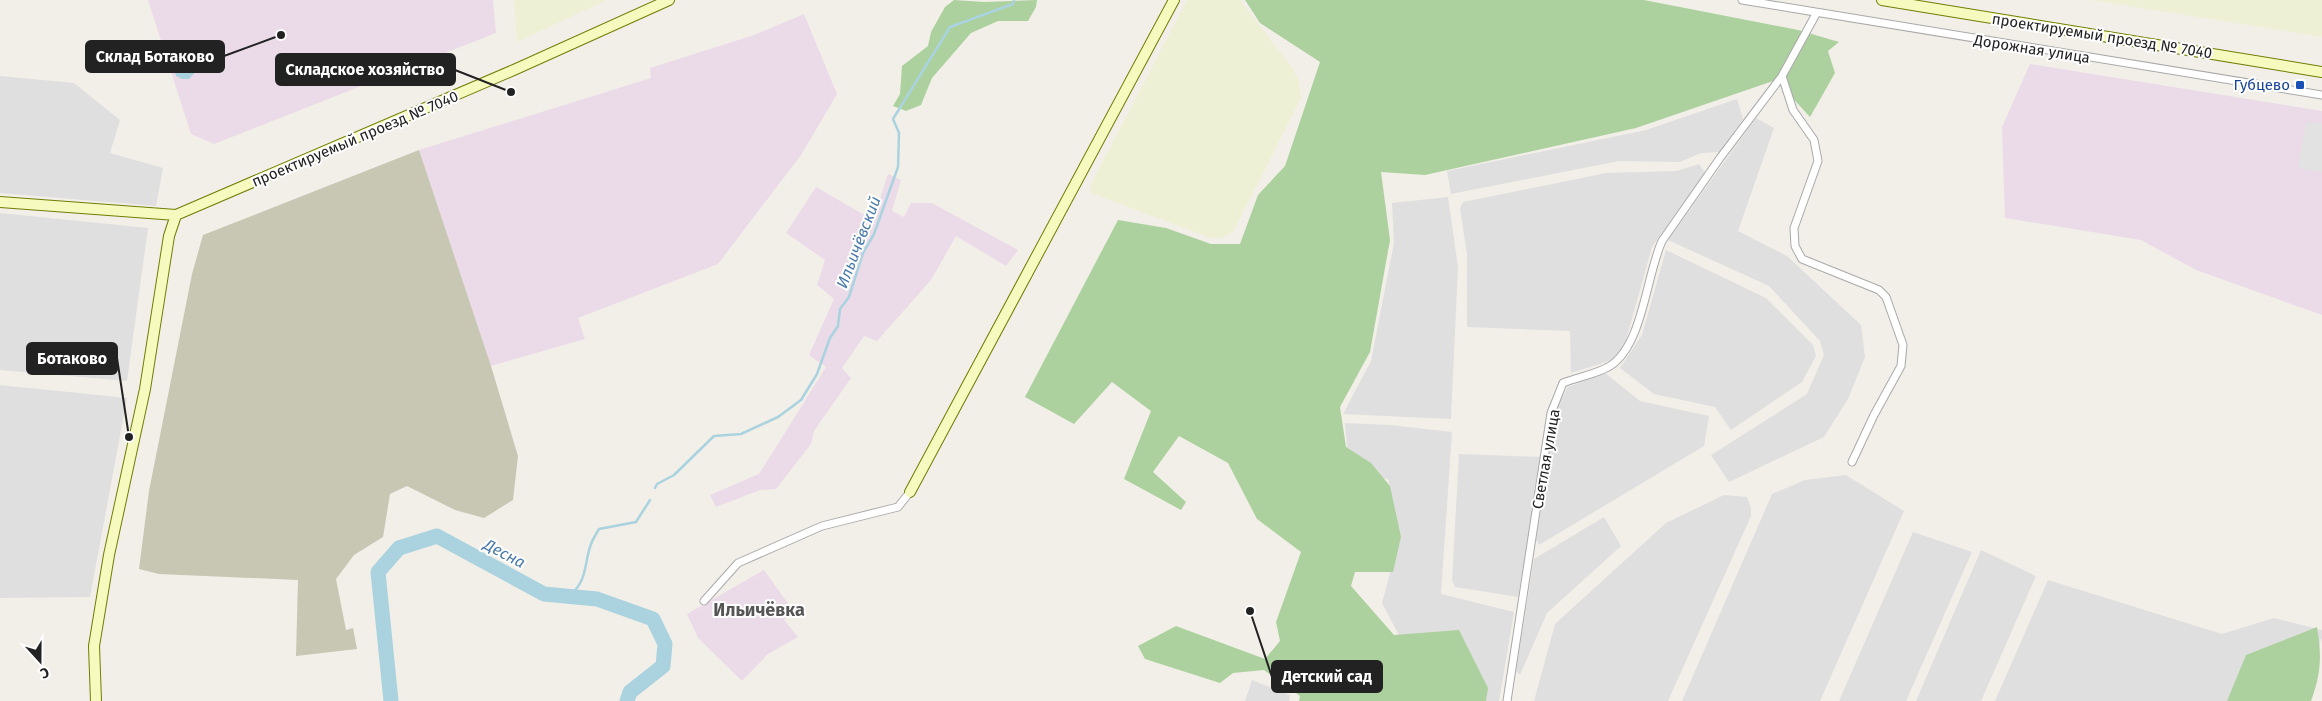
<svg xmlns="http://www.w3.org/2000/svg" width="2322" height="701" viewBox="0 0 2322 701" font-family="'Fira Sans',sans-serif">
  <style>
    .residential { fill: #e0dfdf }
    .industrial { fill: #ebdbe8 }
    .construction { fill: #c7c7b4 }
    .farmland { fill: #eef0d5 }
    .forest { fill: #add19e }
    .parking { fill: #e2e2e2 }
    .water { fill: #aad3df }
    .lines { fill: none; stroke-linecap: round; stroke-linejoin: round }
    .stream { stroke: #aad3df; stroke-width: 2.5 }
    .river { stroke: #aad3df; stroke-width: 15 }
    .street-casing { stroke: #a9a9a9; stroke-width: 9 }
    .secondary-casing { stroke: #707d05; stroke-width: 12 }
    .street { stroke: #fff; stroke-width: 7 }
    .secondary { stroke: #f7fabf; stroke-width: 10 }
    .transit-dot { fill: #1a4fb4; stroke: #fff; stroke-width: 2 }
    .labels { text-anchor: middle; stroke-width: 4; stroke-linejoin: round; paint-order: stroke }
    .street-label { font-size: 15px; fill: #222; stroke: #fff }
    .transit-label { font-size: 15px; fill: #164399; stroke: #fff; text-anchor: end }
    .water-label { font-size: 16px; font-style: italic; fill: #4a7aab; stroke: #fff }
    .quarter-label { font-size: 18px; font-weight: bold; fill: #555; stroke: #fff }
    .leader { fill: none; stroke: #222; stroke-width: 2 }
    .callout-dot { fill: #222; stroke: #fff; stroke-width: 2 }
    .callout { fill: #222; stroke: #222; stroke-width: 2 }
    .callout-label { font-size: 16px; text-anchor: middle; font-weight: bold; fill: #fff }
  </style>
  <rect width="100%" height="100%" fill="#f2efe9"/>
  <path class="residential" d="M0 76 74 83 120 120 110 153 163 168 156 206 0 193Z
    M1737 99 1743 119 1719 152 1701 153 1680 162 1619 161 1451 194 1447 171 1646 130Z
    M1756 118 1774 128 1738 231 1787 256 1861 325 1865 357 1848 399 1824 437 1729 482 1711 455 1807 394 1824 355 1820 341 1769 286 1668 240Z
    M1699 164 1705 173 1652 247 1624 347 1612 360 1571 373 1570 331 1467 327V255L1460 208 1463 202 1606 173 1677 171Z
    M1448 197 1458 267 1451 419 1343 414 1371 361 1394 243 1392 203Z
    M0 213 148 228 127 381 0 370Z
    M1666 250 1766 298 1813 345 1816 356 1802 382 1731 430 1715 407 1654 394 1620 368 1642 335Z
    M1605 373 1640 401 1709 416 1704 446 1539 545 1536 540 1558 405 1568 387Z
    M0 385 127 398 90 597 0 598Z
    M1345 423 1390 425 1452 432 1441 594 1514 612 1499 701H1473L1404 645 1382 603 1398 543 1389 480 1349 468Z
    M1459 454 1542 457 1518 597 1455 587 1452 580Z
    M1846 475 1904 511 1820 701H1682L1772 494 1805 480Z
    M1724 495 1747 497 1751 508V516L1668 701H1534L1555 624 1666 523Z
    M1604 517 1621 546 1547 613 1520 675 1516 671 1534 559Z
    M1913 532 1972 552 1906 701H1839Z
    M1981 550 2036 576 1981 701H1916Z
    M2048 580 2222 634 2274 618 2322 630V638L2291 701H1995Z
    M1252 680 1290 695 1289 701H1245Z"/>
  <path class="industrial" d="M148 0H493L496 33 214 144 191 134Z
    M804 14 837 94 801 155 718 264 578 318 585 339 491 366 419 150 651 78 650 68 754 35Z
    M2030 64 2322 111V315L2196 270 2141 240 2005 218 2002 127Z
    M888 174 901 180 892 211 904 217 911 203H932L1018 250 1006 266 956 236 931 280 877 341 864 336 842 368 851 378 814 431 811 444 776 489 760 490 716 507 710 495 759 474 826 367 809 355 834 299 817 285 825 260 786 233 816 187 873 220Z
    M764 570 794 612 784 620 798 637 768 654 742 681 698 638 687 614Z"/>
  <path class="construction" d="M419 150 491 366 518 456 513 500 484 518 455 510 407 486 390 494 383 537 354 555 336 579 346 630 353 628 357 649 296 656 298 580 159 574 139 569 149 491 192 274 203 235Z"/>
  <path class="farmland" d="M514 0H607L517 42Z
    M1187 0H1240L1293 69 1299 81 1301 98 1233 232 1221 238H1211L1091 193 1090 186Z
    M2091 0H2322V37Z"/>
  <path class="forest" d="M954 0 984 2 1037 0 1036 7 1028 21H998L971 33 932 78 921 105 906 111 893 106 900 94 902 66 928 46 931 32 945 7Z
    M1245 0H1644L1798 30 1839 42 1828 51 1835 73 1810 117 1776 80 1636 128 1425 175 1381 172 1390 240 1370 352 1340 407 1346 447 1371 463 1390 486 1401 537 1393 572H1355L1351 586 1394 635 1459 630 1488 688 1486 701H1299L1300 696 1264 670 1233 673 1220 683 1145 659 1138 646 1176 626 1265 659 1280 641 1276 622 1301 552 1257 519 1228 463 1179 436 1153 472 1186 502 1181 510 1124 479 1151 411 1112 382 1074 424 1025 397 1118 220 1166 228 1211 244H1240L1258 195 1285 166 1320 62 1260 23Z
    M2317 627C2322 656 2321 674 2311 701H2227L2246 655Z"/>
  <path class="parking" d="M2306 122 2322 124V172L2298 168Z"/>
  <path class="water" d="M187 42 193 46 198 69 189 79H182L176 76 169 51 180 43Z"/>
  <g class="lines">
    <path class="stream" d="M655 488 657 484 674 475 714 436 741 434 778 417 801 400 817 374 830 338 838 326 840 309 849 297 863 253 874 234 898 167 899 133 893 119 950 27 1013 4 1014 0
      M569 596C587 582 584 566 590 547 592 540 596 534 599 529L636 522 650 500"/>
    <path class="river" d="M391 701 378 572 399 548 437 536 544 594 597 599 653 619 665 644 663 666 630 692 627 701"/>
    <g class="street-casing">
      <path id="street" d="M1742 0 2322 95
        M1816 14 1782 76 1793 110 1814 140 1818 161 1794 228 1795 246 1802 259 1879 290 1886 297 1903 345 1901 366 1874 415 1852 462
        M704 601 738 563 822 526 898 507 910 492
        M1507 701 1551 413 1563 383C1578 377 1597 374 1610 366 1643 345 1646 276 1662 241L1720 158 1782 76"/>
    </g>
    <g class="secondary-casing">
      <path id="secondary" d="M1882 0 2322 72
        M0 202 176 215 516 69 669 0
        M910 492 1174 0
        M96 701 94 646 109 555 145 389 169 236 176 215"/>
    </g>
    <use href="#street" class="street"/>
    <use href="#secondary" class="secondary"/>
  </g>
  <rect class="transit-dot" x="2295" y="80" width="10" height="10" rx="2.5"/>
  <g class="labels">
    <g class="street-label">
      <text transform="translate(2102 36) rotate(9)" y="5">проектируемый проезд № 7040</text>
      <text transform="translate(2032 49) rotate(9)" y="5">Дорожная улица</text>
      <text transform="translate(355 139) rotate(-23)" y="5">проектируемый проезд № 7040</text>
      <text transform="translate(1546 459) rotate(-80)" y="5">Светлая улица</text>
    </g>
    <g class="transit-label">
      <text x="2290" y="90">Губцево</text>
    </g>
    <g class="water-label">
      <text transform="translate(858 242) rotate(-69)" y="6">Ильичёвский</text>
      <text transform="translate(505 553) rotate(28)" y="6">Десна</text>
    </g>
    <g class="quarter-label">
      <text x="759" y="616">Ильичёвка</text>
    </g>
  </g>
  <path class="leader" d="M281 35L224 56M511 92L455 70M129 437L117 358M1250 611L1272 677"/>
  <g class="callout-dot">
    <circle cx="281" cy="35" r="5"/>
    <circle cx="511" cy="92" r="5"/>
    <circle cx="129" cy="437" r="5"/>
    <circle cx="1250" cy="611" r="5"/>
  </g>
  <g class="callout">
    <rect x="86" y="41" width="138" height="31" rx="5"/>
    <rect x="276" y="54" width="179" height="31" rx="5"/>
    <rect x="27" y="343" width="90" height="31" rx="5"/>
    <rect x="1272" y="661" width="110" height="31" rx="5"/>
  </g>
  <g class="callout-label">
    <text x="155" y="62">Склад Ботаково</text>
    <text x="365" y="75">Складское хозяйство</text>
    <text x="72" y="364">Ботаково</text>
    <text x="1327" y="682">Детский сад</text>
  </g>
  <g transform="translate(40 661) rotate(159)" stroke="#ffffff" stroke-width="4" paint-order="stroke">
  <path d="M0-4L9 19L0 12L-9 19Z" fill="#222222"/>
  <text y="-8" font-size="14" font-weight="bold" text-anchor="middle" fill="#222222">С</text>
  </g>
</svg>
